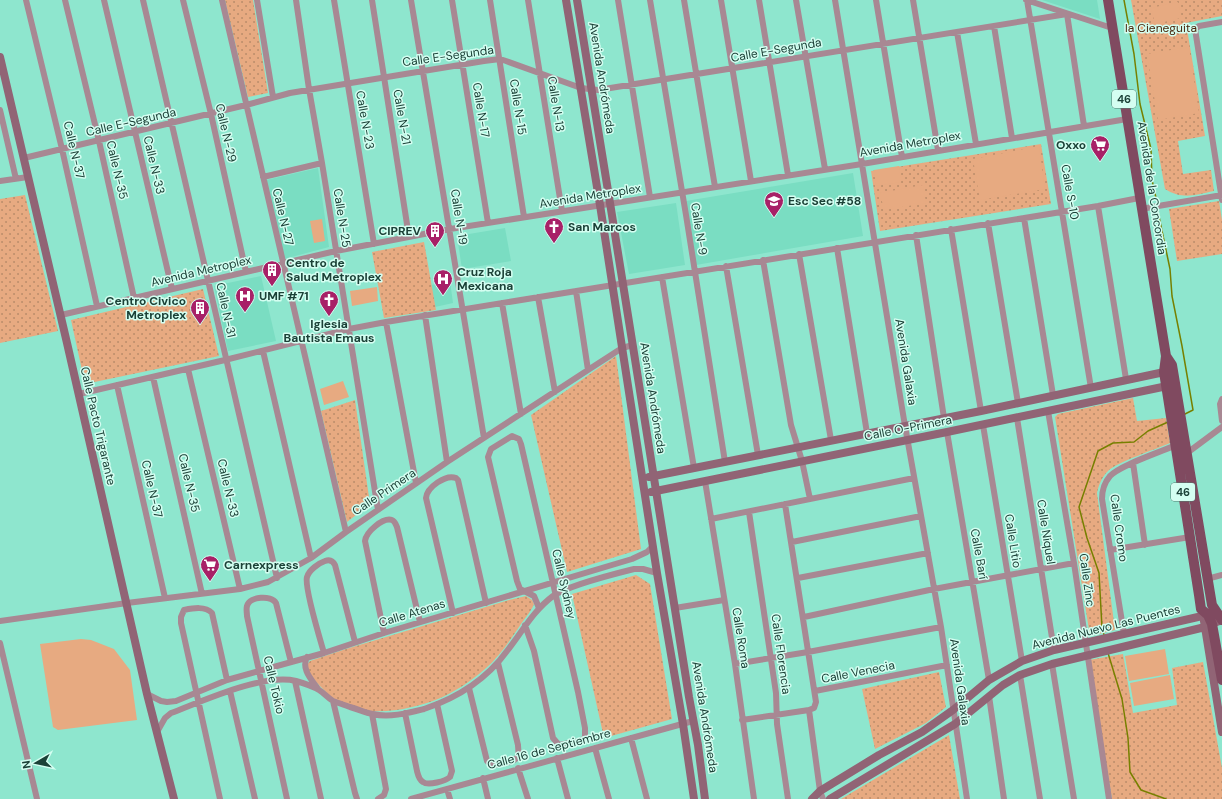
<svg xmlns="http://www.w3.org/2000/svg" width="1222" height="799" viewBox="0 0 1222 799" font-family="'DM Sans',sans-serif">
  <style>
    .built { fill: #7addc2 }
    .grass { fill: url(#grass-dots) }
    .pitch { fill: #e7aa81 }
    .lines { fill: none; stroke-linecap: round; stroke-linejoin: round }
    .stream { stroke: #778000; stroke-width: 1.5 }
    .street { stroke: #a88893; stroke-width: 6 }
    .secondary { stroke: #916475; stroke-width: 8 }
    .primary { stroke: #804a60; stroke-width: 10 }
    .labels { text-anchor: middle; stroke-width: 3; stroke-linejoin: round; paint-order: stroke }
    .shield { fill: #d4fef1; stroke: #527a6f; stroke-width: 1 }
    .shield-label { font-size: 11px; font-weight: bold; fill: #1b4137 }
    .park-label { font-size: 12px; fill: #4a270d; stroke: #d4fef1 }
    .street-label { font-size: 12px; fill: #1b4137; stroke: #d4fef1 }
    .poi-label { font-size: 12px; font-weight: bold; fill: #1b4137; stroke: #d4fef1; text-anchor: start }
  </style>
  <defs>
    <pattern id="grass-dots" width="8" height="8" patternUnits="userSpaceOnUse"><rect width="8" height="8" fill="#e7aa81"/><path d="M2 2h.1M6 6h.1" fill="none" stroke="#ba8c6a" stroke-width="1.8" stroke-linecap="round"/></pattern>
  </defs>
  <rect width="100%" height="100%" fill="#8ee6ce"/>
  <path class="built" d="M1042 0H1097L1100 19Z
    M318 168 329 247 284 259 266 180Z
    M853 173 863 236 696 265 686 201Z
    M676 203 685 265 629 274 617 212Z
    M505 228 511 261 462 269 457 236Z
    M261 276 276 341 228 351 214 286Z
    M450 281 453 303 435 307 431 285Z"/>
  <path class="grass" d="M225 0H253L268 93 248 97Z
    M1131 0H1222V16L1186 23 1205 136 1178 141 1183 174 1211 170 1214 191C1194 195 1183 200 1165 189Z
    M1041 144 1051 204 880 231 871 171Z
    M25 195 58 331 0 343V199Z
    M1219 201 1222 220V254L1177 261 1169 209Z
    M424 242 436 310 384 318 372 252Z
    M203 289 219 356 85 384 71 320Z
    M616 356 641 549 567 572 531 415Z
    M1133 398 1137 421 1166 418 1170 443C1157 449 1117 462 1108 471 1102 477 1099 484 1097 493L1115 630 1090 636 1055 417 1058 414Z
    M355 400 370 504 347 522 321 411Z
    M636 575 650 584 672 719 604 738 572 594Z
    M526 596 532 600 534 604C531 612 524 619 519 627 509 642 499 657 485 669 471 681 455 692 438 699 405 712 354 721 326 692 318 684 309 676 307 665L310 661 346 649 509 600Z
    M1123 654 1133 713 1177 705 1172 668 1203 662 1222 768V799H1112L1089 660Z
    M939 672 946 707 926 723 875 749 862 689Z
    M949 735 960 799H841Z"/>
  <path class="pitch" d="M1178 2 1181 18 1155 24 1151 8Z
    M1189 47 1199 113 1158 120 1147 54Z
    M1039 146 1045 189 980 200 973 159Z
    M899 166 901 182 876 186 874 170Z
    M923 185 926 203 884 210 880 193Z
    M322 219 325 241 314 243 310 221Z
    M377 287 378 301 352 306 350 291Z
    M343 381 349 397 324 405 320 389Z
    M81 639 91 640 114 649 130 670 137 720 58 730 53 727 40 644Z
    M1165 649 1169 674 1129 681 1125 656Z
    M1170 675 1174 699 1134 706 1130 683Z"/>
  <g class="lines">
    <path class="stream" d="M1124 0 1134 54 1140 104 1151 149 1152 180 1156 198
      M1158 212 1170 269 1172 296 1182 346 1193 410 1185 414
      M1104 635 1102 628 1099 573 1087 538 1079 507 1098 451 1113 443 1134 442 1148 431 1168 422
      M1108 653 1122 699 1128 738 1130 772 1141 790 1166 799"/>
    <path class="street" d="M26 0 62 149 97 306
      M65 0 99 141 134 298
      M104 0 172 289
      M143 0C189 193 231 386 277 578
      M183 0 211 114 246 272
      M222 0 346 532
      M257 0 273 97
      M296 0 309 89 322 163 378 510
      M334 0 374 244
      M372 0 409 237
      M411 0 484 438
      M452 0 488 223
      M490 0 524 217
      M528 0 562 211
      M618 0 650 197
      M650 0 686 215 725 462
      M684 0 715 187
      M721 0 751 181
      M759 0 788 175
      M796 0 825 169
      M835 0 905 426 941 627 967 799
      M876 0 902 157
      M913 0 938 150
      M1026 0 1112 28
      M1027 0 1091 388
      M1222 22 1199 26 1195 29 1222 200
      M994 26 1012 138
      M957 32 976 144
      M0 110 16 179
      M24 158 246 105 290 93 484 61 500 59 506 61 581 88 598 90 1067 14 1084 126
      M263 177 322 163
      M0 181 28 177
      M1098 206 1126 379
      M1141 209 1222 195
      M1024 218 1053 395
      M988 223 1018 403
      M951 229 981 411
      M916 235 944 418
      M837 248 867 433
      M799 254 831 440
      M763 260 791 425 802 461 810 499
      M726 266 758 455
      M662 277 694 468
      M576 291 588 370
      M538 297 555 392
      M502 303 521 414
      M61 315 336 251 450 229 862 164 1127 119
      M425 315 447 462
      M386 322 416 483
      M263 351 311 558
      M188 369 240 589
      M153 377 202 594
      M117 385 165 598
      M79 394 225 360 349 329 386 322 1098 206 1139 198
      M1222 399 1220 404 1222 421
      M1048 411 1074 563 1109 799
      M1017 418 1054 650
      M983 425 1022 661
      M947 432 989 680
      M1187 453 1222 427
      M1133 463 1145 545
      M705 481 735 664 754 799
      M749 512 776 693 777 724 788 799
      M711 519 914 478
      M792 542 921 516
      M1110 550 1190 537
      M798 578 928 553
      M1207 579 1222 575
      M675 608 724 600
      M453 613 426 498C427 487 446 474 456 478L458 480 486 603
      M804 617 934 589 1074 563
      M0 621 127 603 240 589 268 582 311 558 346 532 447 462 588 370 622 348 633 345
      M525 625 534 651 553 738 559 745 580 741 583 740 585 737V728L578 692 521 444 519 439 512 436 491 449 488 457 517 581 520 589 534 596 539 608
      M384 633 365 541C366 532 383 517 392 520 395 521 396 525 397 527L420 622
      M1124 634 1102 499C1102 490 1104 483 1110 476 1120 465 1161 452 1176 445
      M0 643 37 799
      M324 653C320 639 304 587 307 577 309 570 319 563 325 561 330 559 333 561 335 565L355 642
      M307 657C301 669 311 679 318 689
      M735 664 808 652 941 627
      M1052 664 1074 799
      M1020 675 1040 799
      M295 681 321 799
      M469 688 487 761 490 764 493 765C499 764 515 763 518 756 519 752 518 748 518 745L498 663
      M230 691 255 799
      M815 691 947 665
      M147 694 161 701 167 702 176 701 227 680 324 653 384 633 632 559 647 552 653 546
      M989 696 1004 799
      M333 701 355 793 357 799
      M809 710 820 791 823 799
      M405 713 417 771C418 775 419 780 423 782 428 786 446 781 450 777L452 771 437 704
      M372 714 386 789 384 795 378 799
      M742 720 809 710 814 708 816 702 785 504
      M157 732 165 718 171 713C203 701 263 673 296 681 303 683 313 686 319 690 324 693 328 698 333 701 338 703 345 705 350 707 358 709 365 713 373 714 389 718 408 713 424 709 457 698 486 680 507 651 522 632 533 611 553 596 569 585 614 574 634 569H643L657 573
      M631 738 647 799
      M595 748 609 799
      M557 758 568 799
      M518 768 528 799
      M483 778 488 799
      M447 789 450 799
      M220 799 181 623V617L184 610C194 608 205 606 212 613L227 680
      M287 799 247 616C247 613 246 609 247 606 250 596 271 595 276 603L291 662
      M411 799 693 721"/>
    <path class="secondary" d="M566 0 600 205 657 573 683 724 694 799
      M577 0 610 203 689 697 698 745 705 799
      M0 57 67 343 147 694 174 799
      M649 477 981 411 1169 371
      M651 492 947 432 1172 385
      M1204 621 1222 732
      M812 799 820 791 879 755 922 732 953 710 989 680 1022 661 1054 650 1211 614
      M830 799 955 724 1003 685 1020 675 1052 664 1201 628 1222 620"/>
    <path class="primary" d="M1108 0 1166 356 1164 372 1199 595 1201 609 1208 615 1212 624 1222 680
      M1166 356 1172 365 1212 605 1222 620"/>
  </g>
  <defs>
    <g id="supermarket-pin" transform="scale(1)"><path d="M0 17L-7.5 6A9.5 9.5 0 1 1 7.5 6Z" fill="#a82067" stroke="#d4fef1"/><path d="M-6-5.5h2.5l.6 2H6L4.5 2H-2.5L-4.4-4H-6ZM-1.5 3.2a1.3 1.3 0 1 0 .1 0ZM3 3.2a1.3 1.3 0 1 0 .1 0Z" fill="#fff"/></g>
    <g id="school-pin" transform="scale(1)"><path d="M0 17L-7.5 6A9.5 9.5 0 1 1 7.5 6Z" fill="#a82067" stroke="#d4fef1"/><path d="M0-5L7-2L0 1L-7-2ZM-4 1L0 2.5L4 1V4Q0 6-4 4Z" fill="#fff"/></g>
    <g id="church-pin" transform="scale(1)"><path d="M0 17L-7.5 6A9.5 9.5 0 1 1 7.5 6Z" fill="#a82067" stroke="#d4fef1"/><path d="M-1.2-6h2.4v3.5h3.3v2.4h-3.3V6h-2.4V-.1h-3.3v-2.4h3.3Z" fill="#fff"/></g>
    <g id="building-pin" transform="scale(1)"><path d="M0 17L-7.5 6A9.5 9.5 0 1 1 7.5 6Z" fill="#a82067" stroke="#d4fef1"/><path d="M-4-6H4V6H1V3H-1V6H-4ZM-2.5-4.3h1.7v1.8h-1.7ZM.8-4.3h1.7v1.8H.8ZM-2.5-1h1.7V.8h-1.7ZM.8-1h1.7V.8H.8Z" fill="#fff"/></g>
    <g id="hospital-pin" transform="scale(1)"><path d="M0 17L-7.5 6A9.5 9.5 0 1 1 7.5 6Z" fill="#a82067" stroke="#d4fef1"/><path d="M-5-5h3v3.5h4V-5h3V5h-3V1.5h-4V5h-3Z" fill="#fff"/></g>
  </defs>
  <g fill-rule="evenodd">
    <use href="#supermarket-pin" x="1100" y="145"/>
    <use href="#school-pin" x="774" y="201"/>
    <use href="#church-pin" x="554" y="227"/>
    <use href="#building-pin" x="435" y="231"/>
    <use href="#building-pin" x="272" y="270"/>
    <use href="#hospital-pin" x="443" y="279"/>
    <use href="#hospital-pin" x="245" y="296"/>
    <use href="#church-pin" x="329" y="300"/>
    <use href="#building-pin" x="200" y="308"/>
    <use href="#supermarket-pin" x="210" y="565"/>
  </g>
  <g class="labels">
    <g class="shield">
      <rect x="1112" y="90" width="24" height="18" rx="3"/>
      <rect x="1171" y="483" width="24" height="18" rx="3"/>
    </g>
    <g class="shield-label">
      <text x="1124" y="103">46</text>
      <text x="1183" y="496">46</text>
    </g>
    <g class="park-label">
      <text x="1161" y="32">la Cieneguita</text>
    </g>
    <g class="street-label">
      <text transform="translate(776 50) rotate(-10)" y="4">Calle E-Segunda</text>
      <text transform="translate(448 56) rotate(-8)" y="4">Calle E-Segunda</text>
      <text transform="translate(602 78) rotate(81)" y="4">Avenida Andrómeda</text>
      <text transform="translate(556 104) rotate(81)" y="4">Calle N-13</text>
      <text transform="translate(518 107) rotate(81)" y="4">Calle N-15</text>
      <text transform="translate(481 110) rotate(81)" y="4">Calle N-17</text>
      <text transform="translate(402 117) rotate(80)" y="4">Calle N-21</text>
      <text transform="translate(365 120) rotate(80)" y="4">Calle N-23</text>
      <text transform="translate(131 122) rotate(-13)" y="4">Calle E-Segunda</text>
      <text transform="translate(226 133) rotate(77)" y="4">Calle N-29</text>
      <text transform="translate(910 144) rotate(-10)" y="4">Avenida Metroplex</text>
      <text transform="translate(74 150) rotate(77)" y="4">Calle N-37</text>
      <text transform="translate(154 165) rotate(77)" y="4">Calle N-33</text>
      <text transform="translate(117 170) rotate(77)" y="4">Calle N-35</text>
      <text transform="translate(1152 188) rotate(81)" y="4">Avenida de la Concordia</text>
      <text transform="translate(1070 192) rotate(80)" y="4">Calle S-10</text>
      <text transform="translate(590 196) rotate(-9)" y="4">Avenida Metroplex</text>
      <text transform="translate(283 217) rotate(77)" y="4">Calle N-27</text>
      <text transform="translate(459 217) rotate(81)" y="4">Calle N-19</text>
      <text transform="translate(342 218) rotate(81)" y="4">Calle N-25</text>
      <text transform="translate(699 229) rotate(81)" y="4">Calle N-9</text>
      <text transform="translate(201 271) rotate(-13)" y="4">Avenida Metroplex</text>
      <text transform="translate(226 310) rotate(78)" y="4">Calle N-31</text>
      <text transform="translate(906 362) rotate(81)" y="4">Avenida Galaxia</text>
      <text transform="translate(653 398) rotate(81)" y="4">Avenida Andrómeda</text>
      <text transform="translate(98 426) rotate(77)" y="4">Calle Pacto Trigarante</text>
      <text transform="translate(908 428) rotate(-11)" y="4">Calle O-Primera</text>
      <text transform="translate(189 483) rotate(77)" y="4">Calle N-35</text>
      <text transform="translate(228 488) rotate(77)" y="4">Calle N-33</text>
      <text transform="translate(152 489) rotate(77)" y="4">Calle N-37</text>
      <text transform="translate(384 492) rotate(-34)" y="4">Calle Primera</text>
      <text transform="translate(1119 528) rotate(82)" y="4">Calle Cromo</text>
      <text transform="translate(1046 532) rotate(81)" y="4">Calle Níquel</text>
      <text transform="translate(1013 541) rotate(81)" y="4">Calle Litio</text>
      <text transform="translate(979 554) rotate(80)" y="4">Calle Barí</text>
      <text transform="translate(1087 580) rotate(82)" y="4">Calle Zinc</text>
      <text transform="translate(564 584) rotate(77)" y="4">Calle Sydney</text>
      <text transform="translate(412 613) rotate(-17)" y="4">Calle Atenas</text>
      <text transform="translate(1106 627) rotate(-14)" y="4">Avenida Nuevo Las Puentes</text>
      <text transform="translate(741 638) rotate(81)" y="4">Calle Roma</text>
      <text transform="translate(781 654) rotate(82)" y="4">Calle Florencia</text>
      <text transform="translate(858 672) rotate(-11)" y="4">Calle Venecia</text>
      <text transform="translate(960 682) rotate(82)" y="4">Avenida Galaxia</text>
      <text transform="translate(274 685) rotate(77)" y="4">Calle Tokio</text>
      <text transform="translate(705 717) rotate(81)" y="4">Avenida Andrómeda</text>
      <text transform="translate(549 749) rotate(-15)" y="4">Calle 16 de Septiembre</text>
    </g>
    <g class="poi-label">
      <text x="1086" y="149" text-anchor="end">Oxxo</text>
      <text x="788" y="205">Esc Sec #58</text>
      <text x="568" y="231">San Marcos</text>
      <text x="421" y="235" text-anchor="end">CIPREV</text>
      <text x="286" y="267">Centro de<tspan x="286" dy="14">Salud Metroplex</tspan></text>
      <text x="457" y="276">Cruz Roja<tspan x="457" dy="14">Mexicana</tspan></text>
      <text x="259" y="300">UMF #71</text>
      <text x="186" y="305" text-anchor="end">Centro Civico<tspan x="186" dy="14">Metroplex</tspan></text>
      <text x="329" y="328" text-anchor="middle">Iglesia<tspan x="329" dy="14">Bautista Emaus</tspan></text>
      <text x="224" y="569">Carnexpress</text>
    </g>
  </g>
  <g transform="translate(36 763) rotate(261)" stroke="#d4fef1" stroke-width="3" paint-order="stroke">
  <path d="M0-3L7 15L0 10L-7 15Z" fill="#1b4137"/>
  <text y="-6" font-size="11" font-weight="bold" text-anchor="middle" fill="#1b4137">N</text>
  </g>
</svg>
